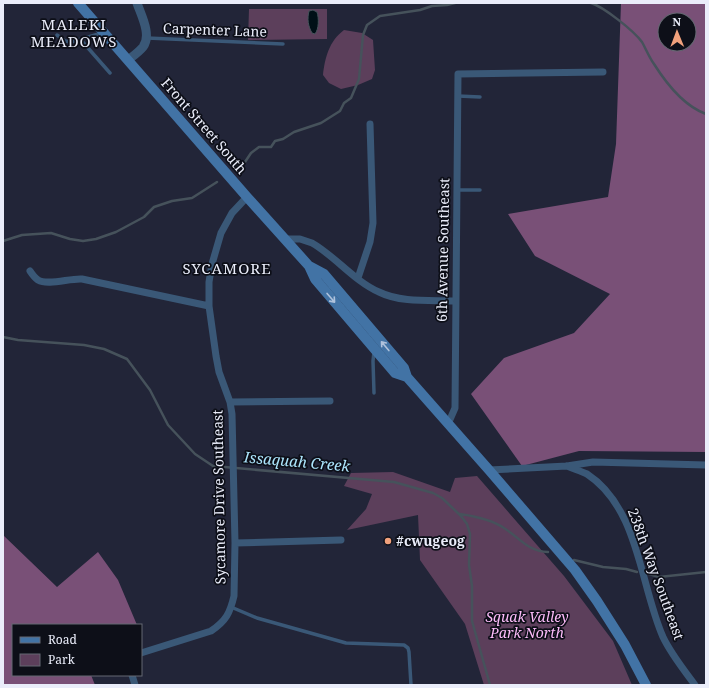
<svg xmlns="http://www.w3.org/2000/svg" width="709" height="688" viewBox="0 0 709 688" font-family="'Noto Serif',serif">
  <style>
    .green { fill: #5c3f5b }
    .forest { fill: #795077; fill-rule: evenodd }
    .water { fill: #001017; stroke: #46525b }
    .lines { fill: none; stroke-linecap: round; stroke-linejoin: round }
    .stream { stroke: #46525b; stroke-width: 2.5 }
    .service { stroke: #3a5877; stroke-width: 3.5 }
    .minor { stroke: #3a5877; stroke-width: 7 }
    .tertiary { stroke: #3a5877; stroke-width: 9 }
    .secondary { stroke: #4273a5; stroke-width: 10 }
    .oneway { stroke: #afc2dc }
    .poi-dot { fill: #f1a17c; stroke: #0d0f18; stroke-width: 1.5 }
    .labels { text-anchor: middle; stroke-width: 3.5; stroke-linejoin: round; paint-order: stroke }
    .street-label { font-size: 14px; fill: #eaedfa; stroke: #0d0f18 }
    .poi-label { font-size: 14px; font-weight: bold; fill: #eaedfa; stroke: #0d0f18; text-anchor: start }
    .park-label { font-size: 14px; font-style: italic; fill: #fcbbf9; stroke: #0d0f18 }
    .neighbourhood-label { font-size: 15px; letter-spacing: 1px; fill: #eaedfa; stroke: #0d0f18 }
    .water-label { font-size: 15px; font-style: italic; fill: #ace5fc; stroke: #0d0f18 }
  </style>
  <rect width="100%" height="100%" fill="#222538"/>
  <path class="green" d="M249 9H327V39L248 40Z
    M344 30 362 33 373 40 375 70 372 79 358 85 341 89 329 83 323 75C325 58 329 41 344 30Z
    M393 472 450 492 455 478 477 476 564 576 613 641 632 685H484L465 624 420 560 418 515 347 530 366 509 372 494 344 486 351 473Z"/>
  <path class="forest" d="M621 3H706V452L579 451 522 466 471 394 504 358 574 333 610 294 535 256 508 214 608 197 616 144ZM665 20H689V44H665Z
    M3 535 57 587 98 552 118 580 137 625H13V675H91L95 685H3Z"/>
  <path class="water" d="M313 10 317 12C319 18 319 29 315 34L312 33C308 26 307 19 309 11Z"/>
  <g class="lines">
    <path class="stream" d="M591 3C604 7 634 31 642 42 646 49 649 57 654 64 666 83 684 106 706 114
      M233 163H236L238 165 245 162 251 153 259 147H271L275 141 283 139 294 132 321 123 340 111 344 103 351 98 359 79 363 35 367 25 380 16 420 10 432 6 447 5 455 3
      M3 241 22 235 51 233 70 239 83 241 96 239 116 232 144 217 154 207 172 201 192 198 217 182
      M3 337 18 340 84 345 104 349 127 359 150 390 168 425 195 454 213 466 394 482 433 493 442 498 461 516 467 524 470 534 469 565 472 586V621L490 685
      M460 514C474 516 492 520 504 528 520 538 527 551 548 552
      M574 560 603 567 626 569 637 572
      M649 574 659 577 706 572"/>
    <path class="service" d="M57 35 65 41 71 42 102 33
      M147 38 283 44
      M81 40 110 73
      M458 96 480 97
      M456 190H480
      M374 393 373 361 374 352
      M231 607 257 618 346 643 404 645 408 648 409 652 411 685"/>
    <path class="minor" d="M285 239H300L312 243C335 256 354 281 379 292 401 303 431 300 455 301
      M30 271C32 274 35 278 38 280 48 286 70 278 82 279L209 306
      M358 278 370 242 373 223 370 124
      M230 402 330 401
      M448 424 455 408 458 74 603 72
      M567 466C574 469 581 471 587 474 639 508 640 585 663 637 671 654 684 670 695 685
      M489 470 567 466 593 462 706 465
      M235 543 341 540
      M141 653 211 631C226 621 230 613 234 596L235 543 232 414 230 402 219 372 216 356 209 306V282L212 264 221 233 232 213 247 197
      M132 675 135 685"/>
    <path class="tertiary" d="M128 60C133 56 139 52 143 47 152 35 141 15 137 3"/>
    <path class="secondary" d="M78 3 247 197 309 266 315 279 395 373 407 377
      M309 266 324 274 404 368 407 377 489 470 575 570 597 601 625 645 646 685"/>
  </g>
  <defs><path id="oneway-shaft" d="M-6 0H5M1.5-3L5.5 0L1.5 3" fill="none" stroke-width="1.6" stroke-linecap="round" stroke-linejoin="round"/></defs>
  <g class="oneway">
    <use href="#oneway-shaft" transform="translate(331 298) rotate(49)"/>
    <use href="#oneway-shaft" transform="translate(385 346) rotate(-130)"/>
  </g>
  <circle class="poi-dot" cx="388" cy="541" r="4"/>
  <g class="labels">
    <g class="street-label">
      <text transform="translate(215 30) rotate(2)" y="5">Carpenter Lane</text>
      <text transform="translate(204 126) rotate(49)" y="5">Front Street South</text>
      <text transform="translate(443 250) rotate(-89)" y="5">6th Avenue Southeast</text>
      <text transform="translate(219 497) rotate(-91)" y="5">Sycamore Drive Southeast</text>
      <text transform="translate(656 574) rotate(70)" y="5">238th Way Southeast</text>
    </g>
    <g class="poi-label">
      <text x="396" y="546">#cwugeog</text>
    </g>
    <g class="park-label">
      <text x="527" y="622">Squak Valley<tspan x="527" dy="16">Park North</tspan></text>
    </g>
    <g class="neighbourhood-label">
      <text x="74" y="30">MALEKI<tspan x="74" dy="17">MEADOWS</tspan></text>
      <text x="227" y="274">SYCAMORE</text>
    </g>
    <g class="water-label">
      <text transform="translate(297 462) rotate(5)" y="5">Issaquah Creek</text>
    </g>
  </g>
  <rect width="709" height="688" fill="none" stroke="#eaedfa" stroke-width="8"/>
  <rect x="12" y="624" width="130" height="52" fill="#0d0f18" stroke="#656872"/>
  <rect x="20" y="637" width="20" height="6" fill="#4273a5" stroke="#656872"/>
  <text x="48" y="644" font-size="12" fill="#eaedfa">Road</text>
  <rect x="20" y="654" width="20" height="12" fill="#5c3f5b" stroke="#656872"/>
  <text x="48" y="664" font-size="12" fill="#eaedfa">Park</text>
  <g transform="translate(677 32) rotate(359)"><circle r="19" fill="#0d0f18" stroke="#656872"/>
  <path d="M0-3L7 15L0 10L-7 15Z" fill="#f1a17c"/>
  <text y="-6" font-size="11" font-weight="bold" text-anchor="middle" fill="#eaedfa">N</text>
  </g>
</svg>
